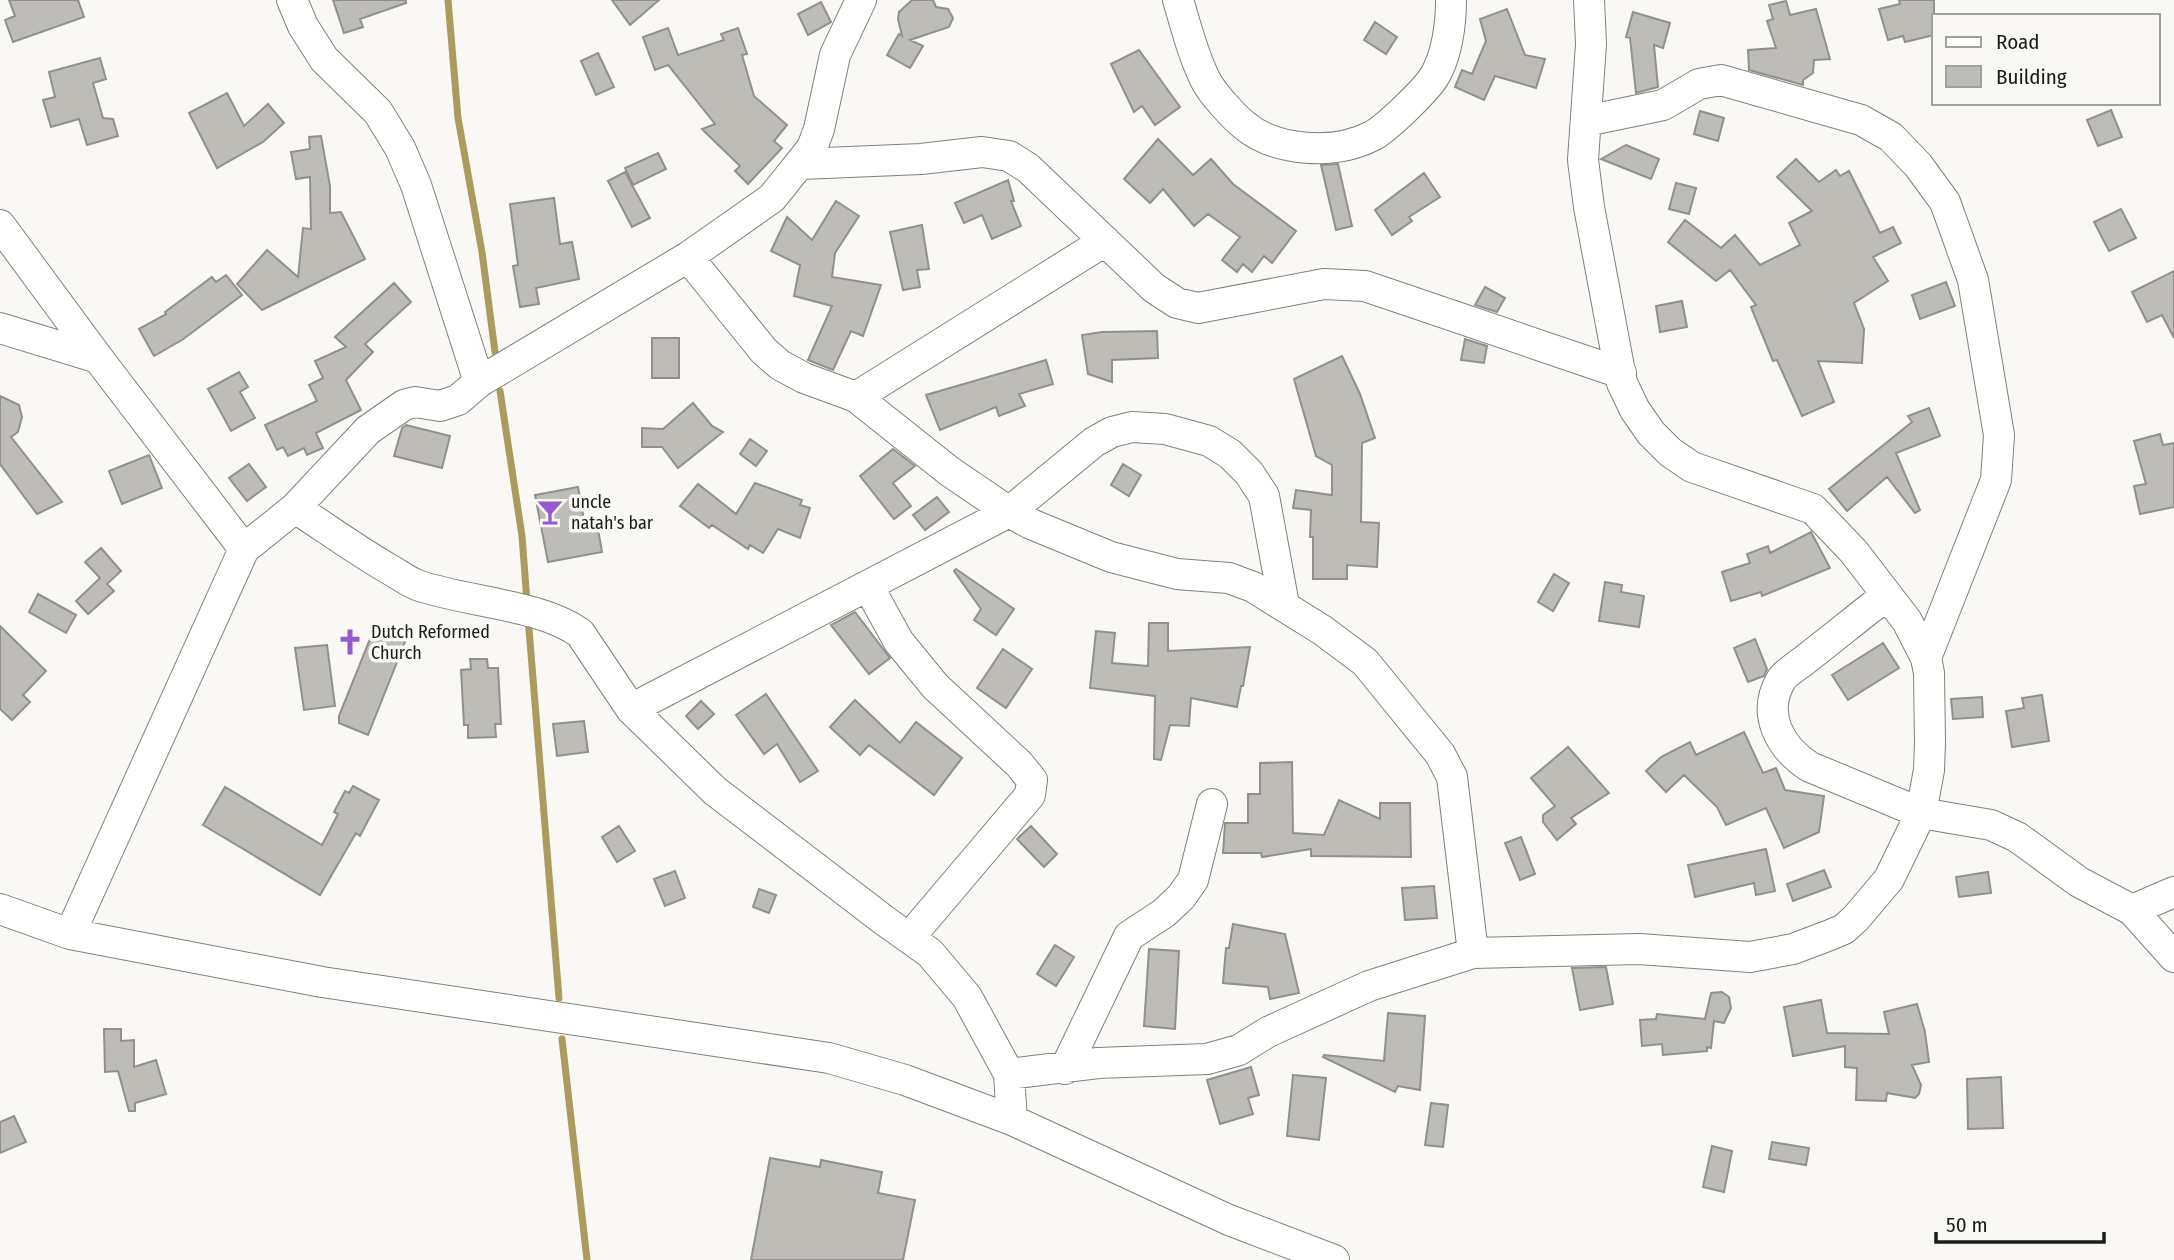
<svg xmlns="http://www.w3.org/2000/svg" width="2174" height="1260" viewBox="0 0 2174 1260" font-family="'Fira Sans Condensed',sans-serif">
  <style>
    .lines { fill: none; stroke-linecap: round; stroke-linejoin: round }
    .stream { stroke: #ab9b5c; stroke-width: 7 }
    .building { fill: #bdbcb7; stroke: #91908c; stroke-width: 2 }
    .minor-casing { stroke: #81817c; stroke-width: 32 }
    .minor { stroke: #fff; stroke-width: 30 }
    .labels { text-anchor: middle; stroke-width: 7; stroke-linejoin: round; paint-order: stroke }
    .poi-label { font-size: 18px; fill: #1b1b19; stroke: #f9f8f4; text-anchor: start }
  </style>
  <rect width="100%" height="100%" fill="#f9f8f4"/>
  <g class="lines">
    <path class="stream" d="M448 0 458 118 482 252 495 352
      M500 391 522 536 527 602
      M528 617 559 998
      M562 1039 587 1260"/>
  </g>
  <path class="building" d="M9 0H78L84 17 13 42 5 20 15 16Z
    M333 0H406V3L360 19 363 27 344 33Z
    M612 0H659L630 25Z
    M912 0H933L936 7 948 9 953 18 949 27 910 40 923 46 910 68 887 55 899 34 902 36 898 19 899 12Z
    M1899 0H1934V35L1905 42 1903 36 1888 40 1879 9 1900 4Z
    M1786 1 1790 15 1816 9 1830 59 1814 60 1813 73 1803 80V85L1749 70 1748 50 1776 48 1767 21 1773 19 1769 5Z
    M821 2 831 22 808 35 798 14Z
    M1507 9 1525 55 1545 59 1536 88 1495 76 1484 100 1455 87 1462 70 1472 74 1486 41 1480 19Z
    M1633 12 1670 23 1663 48 1654 45 1658 87 1636 93 1630 38 1626 37Z
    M1375 22 1397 37 1386 54 1364 40Z
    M668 28 678 55 724 40 721 34 738 28 747 54 742 55 754 96 787 125 774 141 782 148 748 184 735 171 740 166 702 129 715 124 668 65 655 70 643 37Z
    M1139 50 1180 107 1155 125 1142 106 1134 112 1111 64Z
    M598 53 614 87 596 95 581 61Z
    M100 58 106 79 93 83 103 118 113 119 118 136 87 145 79 119 51 127 43 100 55 97 49 72Z
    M227 93 244 126 268 104 284 123 263 142 217 168 189 113Z
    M2111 110 2122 137 2098 146 2087 120Z
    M1700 111 1724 118 1718 141 1694 134Z
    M321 136 330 186V213L341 212 365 259 262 310 237 284 267 250 298 277 303 228 311 229 310 177 296 179 291 152 310 149 309 137Z
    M1158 139 1193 175 1211 159 1233 184 1296 231 1272 263 1264 256 1252 272 1243 264 1237 272 1222 260 1240 237 1208 214 1194 226 1163 189 1150 203 1124 179Z
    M1626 145 1659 159 1651 179 1601 159Z
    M658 153 666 169 633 185 625 168Z
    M1796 159 1819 182 1836 170 1840 176 1849 171 1880 233 1893 227 1901 243 1873 257 1888 281 1854 303 1864 329 1862 363 1818 361 1834 402 1802 416 1777 360 1773 361 1751 307 1756 305 1730 270 1716 281 1668 242 1685 220 1721 248 1735 235 1760 265 1800 245 1789 223 1812 211 1777 177Z
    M1338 164 1352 226 1336 230 1321 165Z
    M625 172 650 218 632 227 608 181Z
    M1424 173 1440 197 1409 217 1412 221 1392 235 1375 210Z
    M1008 180 1014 201H1011L1021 226 992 239 982 215 964 223 955 203Z
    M1676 183 1696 188 1689 214 1669 209Z
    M554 198 560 244 572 242 579 279 536 288 539 304 520 307 513 266 518 265 510 204Z
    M836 201 859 216 835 253 832 277 881 285 863 336 851 331 833 370 808 360 832 306 794 296 800 265 771 251 787 217 812 240Z
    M2121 209 2136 238 2109 251 2094 222Z
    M922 225 929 269 917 270 920 287 903 290 890 232Z
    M2174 271V338L2162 315 2147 322 2132 292Z
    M226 275 242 295 182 340 154 356 139 329 166 314 165 312 212 277 216 282Z
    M1946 282 1955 306 1920 319 1912 295Z
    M394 283 411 302 365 344 373 352 346 380 361 410 316 433 323 448 307 455 304 448 288 456 283 447 277 450 265 425 317 401 309 385 323 378 315 361 346 347 335 337Z
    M1485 287 1505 298 1497 312 1475 305Z
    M1682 301 1687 327 1660 332 1656 306Z
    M1157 331 1158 358 1112 360V382L1088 374 1082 335 1102 332Z
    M652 338H679V378H652Z
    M1465 339 1487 346 1484 363 1461 360Z
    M1342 356 1360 394 1375 438 1362 443 1361 522 1379 523 1377 567 1347 565V579H1313V537H1310L1311 510 1293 508 1296 490 1332 495V465L1316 456 1294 379Z
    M1046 360 1053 384 1019 394 1025 406 999 416 996 407 940 430 926 395Z
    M239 372 248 387 240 392 255 418 231 431 208 389Z
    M0 396 19 405 22 417 18 432 11 437 62 502 37 514 0 464Z
    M693 403 712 426 723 432 678 468 662 447H642V428L663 429Z
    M1929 408 1940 436 1896 453 1920 510 1915 513 1887 477 1847 511 1829 489 1912 422 1908 416Z
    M406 425 450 436 442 468 394 456 402 428Z
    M2160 434 2163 445 2174 443V507L2140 514 2134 486 2146 484 2134 441Z
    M750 439 767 451 756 466 740 454Z
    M893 449 915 466 893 483 911 506 894 519 860 476Z
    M149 455 162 488 122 504 109 471Z
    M249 464 266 487 247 501 229 478Z
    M1123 464 1141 475 1129 496 1111 485Z
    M755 483 802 500 800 505 810 508 800 538 778 529 763 553 750 545 748 549 712 525 709 528 680 506 698 484 736 514Z
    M578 487 584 520 596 518 602 552 548 562 535 495Z
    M937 497 949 512 925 530 913 515Z
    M1811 532 1830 568 1762 596 1761 592 1731 601 1722 572 1750 563 1747 554 1768 546 1770 553Z
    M101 548 121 571 107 584 114 591 88 614 76 601 100 578 85 562Z
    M956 569 1014 609 996 635 974 620 981 609 954 571Z
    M1554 574 1569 583 1553 611 1538 602Z
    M1605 582 1622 585 1621 592 1644 596 1639 627 1599 621Z
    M38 594 76 615 66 633 29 612Z
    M855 612 890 658 869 674 831 625Z
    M1149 623H1168V651L1250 647 1243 686H1241L1237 707 1191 698 1189 726 1170 725 1161 760 1154 759 1155 696 1090 688 1096 631 1115 633 1112 663 1148 666Z
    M376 624 407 637 368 735 339 723V716Z
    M0 626 46 671 23 695 30 702 12 720 0 709Z
    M1755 639 1767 669 1764 676 1748 682 1734 648Z
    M1883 643 1899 668 1848 700 1832 675Z
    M327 645 335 706 304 710 295 648Z
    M1003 649 1032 669 1006 708 977 688Z
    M470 659H487L488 668H498L501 724H495L496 737 468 738V725H464L461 670 471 669Z
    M766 694 818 771 800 782 777 744 764 754 736 715Z
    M2042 695 2049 741 2012 747 2006 711 2024 708 2022 698Z
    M1982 697 1983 717 1953 719 1951 699Z
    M855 700 900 743 916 722 962 758 934 795 869 745 860 755 830 727Z
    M701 701 714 714 698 729 686 716Z
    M584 721 588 752 557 756 553 724Z
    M1744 732 1763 773 1776 768 1785 790 1824 796 1819 832 1784 848 1766 808 1726 825 1717 807 1684 775 1666 792 1646 771 1661 757 1690 742 1696 755Z
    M1568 747 1609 793 1571 818 1576 824 1557 840 1543 822V815L1555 806 1531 778Z
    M1292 762 1293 833 1324 835 1339 800 1380 819V803H1410L1411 857 1311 856V849L1262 857 1261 853H1223L1225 823H1248V794H1260V763Z
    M353 786 379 800 360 836 356 833 320 895 203 825 225 787 322 845 338 814 334 812 345 791 349 793Z
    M619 826 635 851 617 862 602 837Z
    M1031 826 1057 854 1044 867 1017 839Z
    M1521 837 1535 874 1520 880 1505 843Z
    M1766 849 1775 891 1756 895 1754 883 1695 897 1688 865Z
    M1824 870 1831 887 1793 901 1787 884Z
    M675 871 685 898 665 906 654 879Z
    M1988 872 1991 893 1959 897 1956 877Z
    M1434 886 1437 918 1405 920 1402 888Z
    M759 889 776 895 769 913 753 907Z
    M1233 924 1285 934 1299 993 1270 999 1268 987 1223 983 1226 948H1229Z
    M1055 945 1074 957 1056 986 1037 974Z
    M1149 949 1179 951 1175 1029 1144 1026Z
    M1606 967 1613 1004 1580 1010 1572 968Z
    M1722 992 1729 997 1731 1008 1724 1023 1714 1021 1711 1048 1707 1047V1051L1663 1055 1662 1044 1642 1046 1640 1020 1656 1019 1657 1014 1705 1019 1711 993Z
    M1821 1000 1827 1033 1889 1034 1884 1012 1917 1004 1925 1032 1929 1062 1912 1065 1921 1085 1919 1094 1915 1098 1910 1097 1887 1093 1886 1101 1856 1100 1857 1068 1845 1067V1046L1793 1056 1784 1007Z
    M1388 1013 1425 1016 1420 1090 1398 1086 1395 1092 1323 1057 1324 1055 1384 1061Z
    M104 1029H121V1041L134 1040V1067L156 1060 166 1094 135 1103V1111H129L118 1071 105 1072Z
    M1251 1067 1259 1095 1248 1098 1253 1114 1220 1124 1207 1080Z
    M1293 1075 1326 1078 1319 1140 1287 1136Z
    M2001 1077 2003 1128 1968 1129 1967 1079Z
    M1431 1103 1448 1105 1443 1147 1425 1145Z
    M14 1116 26 1142 0 1153V1122Z
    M1772 1142 1809 1148 1806 1165 1769 1159Z
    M1712 1146 1732 1151 1724 1192 1703 1187Z
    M770 1158 820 1167 821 1160 882 1172 878 1193 915 1200 903 1260H751Z"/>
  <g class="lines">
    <g class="minor-casing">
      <path id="minor" d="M292 0 303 26 324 59 378 112 400 148 416 185 479 382
        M1178 0C1186 26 1193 56 1206 81 1212 93 1234 117 1244 125 1276 152 1335 155 1372 136 1386 129 1425 91 1434 77 1447 56 1451 24 1451 0
        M1586 121 1663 105 1699 84 1721 80 1861 120 1891 137 1918 165 1945 202 1973 280 1999 435 1996 480 1926 658
        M801 164 921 159 982 152 1009 156 1028 168 1154 288 1177 303 1198 308 1324 284 1365 286 1621 373
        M0 225 98 358 244 549
        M688 257 764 351 780 365 804 378 856 397 949 471 1009 512 1031 524 1111 557 1177 574 1229 578 1253 587 1322 630 1365 662 1440 754 1452 777 1473 953
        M0 328 98 358
        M856 397 1105 241
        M295 508C326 528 356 550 389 569 398 574 407 581 417 585 465 602 539 604 580 633L631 709 715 791 885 921 930 953 967 997 1009 1074 1012 1120
        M868 586 899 642 935 686 1019 764 1032 780 1030 795 909 938
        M1887 595C1860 616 1833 638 1806 659 1799 665 1786 672 1781 680 1761 714 1780 748 1810 767L1921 813 1991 825 2017 837 2079 882 2132 910 2174 957
        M631 709 1009 512 1094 442 1112 432 1132 427 1165 429 1209 441 1230 454 1249 473 1264 496 1284 605
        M0 909 70 934 322 982 829 1058 905 1080 1012 1120 1229 1220 1334 1260
        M2132 910 2174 892
        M70 934 244 549 295 508 368 430 404 405 415 402 440 406 458 400 479 382 688 257 772 198 812 148 819 129 835 55 861 0
        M1065 1069 1129 936 1164 913 1181 897 1193 880 1212 804
        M1009 1074 1098 1063 1207 1059 1239 1050 1268 1032 1369 986 1473 953 1639 949 1750 957 1793 949 1830 935 1844 929 1856 918 1889 879 1921 813 1929 770 1930 743 1929 673 1926 658 1907 621 1854 552 1813 509 1692 467 1670 452 1651 433 1635 410 1622 383 1589 207 1583 160 1591 44 1589 0"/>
    </g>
    <use href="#minor" class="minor"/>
  </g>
  <defs>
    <g id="bar-bare" transform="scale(2.1)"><path d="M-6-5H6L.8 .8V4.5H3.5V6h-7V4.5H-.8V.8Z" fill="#9759d0" stroke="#f9f8f4" stroke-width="2.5" paint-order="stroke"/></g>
    <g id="church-bare" transform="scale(2.1)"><path d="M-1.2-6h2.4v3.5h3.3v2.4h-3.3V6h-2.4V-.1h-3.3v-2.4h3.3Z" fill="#9759d0" stroke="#f9f8f4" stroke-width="2.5" paint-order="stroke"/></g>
  </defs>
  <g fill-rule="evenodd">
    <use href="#bar-bare" x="550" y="512"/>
    <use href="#church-bare" x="350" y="642"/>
  </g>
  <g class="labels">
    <g class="poi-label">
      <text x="571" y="508">uncle<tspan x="571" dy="21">natah's bar</tspan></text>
      <text x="371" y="638">Dutch Reformed<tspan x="371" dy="21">Church</tspan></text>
    </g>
  </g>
  <rect x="1932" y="14" width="228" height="91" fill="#f9f8f4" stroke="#a0a09c" stroke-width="2"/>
  <rect x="1946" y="37" width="35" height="10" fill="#ffffff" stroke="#a0a09c" stroke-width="2"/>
  <text x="1996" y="49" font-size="21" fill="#1b1b19">Road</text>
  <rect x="1946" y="66" width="35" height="21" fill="#bdbcb7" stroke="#a0a09c" stroke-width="2"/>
  <text x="1996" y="84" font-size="21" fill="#1b1b19">Building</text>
  <path d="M1936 1232v10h168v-10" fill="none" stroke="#1b1b19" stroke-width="3.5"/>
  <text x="1946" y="1232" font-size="21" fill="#1b1b19" stroke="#f9f8f4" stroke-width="5" paint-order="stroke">50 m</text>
</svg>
